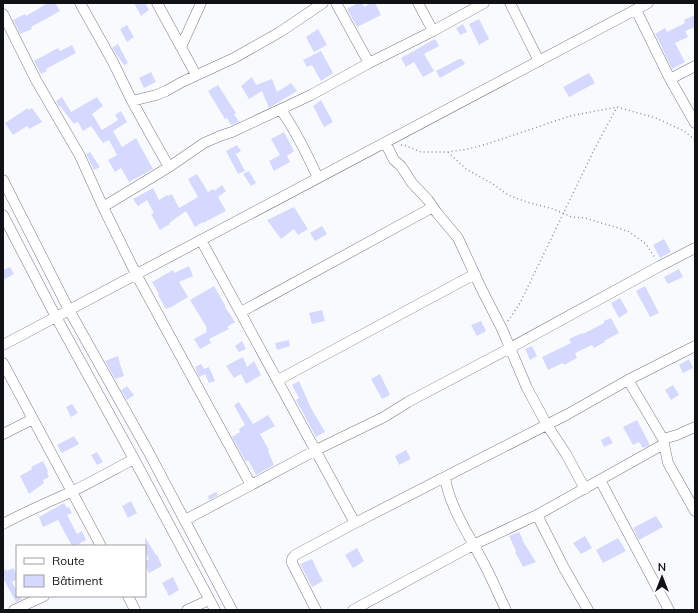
<svg xmlns="http://www.w3.org/2000/svg" width="698" height="613" viewBox="0 0 698 613" font-family="Mulish,sans-serif">
  <style>
    .building { fill: #d5d9fe }
    .lines { fill: none; stroke-linecap: round; stroke-linejoin: round }
    .minor-casing { stroke: #797a82; stroke-width: 11 }
    .path { stroke: #909195; stroke-width: 1.5; stroke-dasharray: 1 3; stroke-linecap: butt }
    .minor { stroke: #fff; stroke-width: 10 }
  </style>
  <rect width="100%" height="100%" fill="#f9fafe"/>
  <path class="building" d="M48 3H55L60 11 31 27 32 29 20 34 13 20 25 14 26 16Z
    M134 3H145L149 10 141 16Z
    M358 3H362L364 7 371 3H375L381 15 357 27 347 9Z
    M695 15V27L685 31 688 37 675 43 685 62 672 69 662 48V47L655 34 665 28 667 32 685 23 684 20Z
    M479 19 489 39 479 45 469 24Z
    M463 24 467 32 460 35 456 28Z
    M127 25 134 37 127 42 120 29Z
    M318 29 327 45 314 52 306 37Z
    M435 39 439 46 424 54 434 71 423 77 414 62 406 67 401 58Z
    M118 44 128 63 124 65 112 48Z
    M72 45 76 53 46 69 47 71 41 74 34 61 58 48 60 51Z
    M321 51 333 73 321 81 312 65 307 67 303 60Z
    M459 59H462L465 64 440 78 436 71Z
    M151 72 156 82 144 88 139 78Z
    M589 73 595 83 569 97 563 87Z
    M252 77 256 85 272 79 277 92 291 83 297 91 269 108 262 91 249 99 241 86Z
    M218 85 236 113 234 114 239 122 231 125 227 118 225 119 208 91Z
    M62 97 71 112 97 97 103 106 92 114 102 130 118 120 115 115 121 111 127 122 113 131 122 147 136 138 153 169 129 182 121 168 115 172 108 160 117 155 109 140 103 143 91 126 83 131 78 122H77L74 124 60 106 59 107 56 101Z
    M321 100 333 122 324 127 313 106Z
    M28 108 29 110 32 108 42 122 29 129 27 126 13 135 5 123Z
    M284 132 294 151 287 156 290 162 274 171 269 161 280 155 271 139Z
    M237 145 241 151 236 154 245 171 238 174 226 151Z
    M90 152 100 167 94 170 86 154Z
    M249 171 256 183 251 186 243 174Z
    M197 174 208 192 213 189 214 191 222 185 226 191 218 197 226 211 203 223V222L195 227 186 211 169 223 170 224 160 230 151 214 154 213 147 200 138 206 133 199 153 188 159 200 167 195 168 196 172 194 179 208 198 197 188 179Z
    M294 207 308 229 298 235 294 229 281 239 267 220Z
    M322 226 327 234 315 241 310 233Z
    M664 239 671 252 660 258 653 245Z
    M189 266 193 276 179 282 188 297 173 306H174L166 309 158 295 159 294 152 282 173 270 174 273Z
    M10 267 14 274 3 280V270Z
    M679 269 683 277 668 284 664 277Z
    M214 286 226 307H225L235 322 227 327 229 329 209 339 211 343 200 349 194 339 207 332 206 329 207 328 190 300Z
    M645 286 659 313 650 317 636 291Z
    M620 298 628 312 619 318 611 303Z
    M322 310 325 321 312 324 309 313Z
    M611 318 619 333 604 341 605 342 594 348 592 345 575 353 577 358 564 365 563 363 548 370 542 357 571 343 569 339 582 333 583 334 604 323V321Z
    M481 321 486 331 477 336 471 325Z
    M289 340 290 346 277 350 275 343Z
    M242 341 246 349 239 352 235 346Z
    M532 346 537 356 530 360 525 349Z
    M118 356 120 364 124 376 115 379 105 361Z
    M243 357 247 367 254 361 261 375 246 384 241 374 234 378 226 366Z
    M689 359 693 368 683 373 679 365Z
    M201 364 204 369 209 367 215 381 209 383 205 374 199 377 195 367Z
    M380 374 390 395 382 399 371 379Z
    M299 381 311 408 325 432 316 437 296 400 299 398 292 385Z
    M673 385 679 395 671 400 665 390Z
    M127 386 134 395 127 400 121 390Z
    M239 402 253 424 268 415 275 426 260 434 269 450 268 451 274 465 256 475 248 460 246 462 232 437 240 432 239 429 245 425 234 405Z
    M72 404 78 413 71 417 66 407Z
    M637 420 650 445 643 448 639 442 633 445 623 427Z
    M74 436 79 444 62 453 57 445Z
    M609 436 613 443 604 447 601 440Z
    M406 450 411 459 399 465 395 456Z
    M97 452 103 462 97 465 91 455Z
    M43 461 48 471 47 472 49 477 43 480 44 483 29 494 20 476 32 469 31 467Z
    M216 492 218 495 209 500 208 496Z
    M131 501 137 513 128 518 122 506Z
    M64 503 67 508 69 507 72 513 67 515 77 534 82 531 86 540 75 546H72L58 520 43 527 39 517Z
    M656 516 663 527 639 540 633 528Z
    M519 532 523 540H522L536 562 523 567 515 552 516 551 509 536Z
    M585 536 592 548 581 554 573 543Z
    M145 537 156 555H157L162 566 149 573 145 566V561L149 559 145 552Z
    M618 538 626 551 603 563 596 550Z
    M357 548 364 561 353 568 345 555Z
    M312 559 317 570 323 581 312 587 300 564Z
    M13 568 17 575V579L12 582 17 591V596H20L22 599 16 602 3 578V571L6 569 7 571Z
    M173 577 179 590 169 596 162 583Z"/>
  <g class="lines">
    <g class="minor-casing">
      <path id="minor" d="M80 3 113 62 132 101 152 137 169 167
        M157 3 181 47
        M336 3 369 63
        M418 3 433 31
        M510 3 539 61
        M636 10 670 79 695 123
        M3 14 36 80 80 156 103 207 136 274 251 485
        M196 75 181 47 201 3
        M670 79 695 66
        M132 101 156 95 166 91 182 82 234 58 280 32 323 3
        M281 110C296 131 307 154 318 178
        M384 143 388 148 394 160 401 166 412 183 428 200 437 213 458 238 481 288 502 329 527 388 547 425 566 454 585 489
        M3 180 69 310 148 451 232 610
        M103 207 169 167 204 143 220 136 232 132 311 95 369 63 433 31 484 3
        M3 215 56 317 134 459 215 610
        M201 240 355 523
        M241 312 433 207
        M3 345 648 3
        M3 363 101 546
        M278 380 475 274
        M628 380 663 439 668 463 695 511
        M3 434 33 419
        M663 439 677 435 695 427
        M445 477C449 506 469 535 482 560 491 576 498 594 506 610
        M600 480 669 610
        M537 515 564 568 588 610
        M185 520 251 485 316 450 384 417 408 402 510 348 660 266 695 248
        M3 524C25 512 48 502 71 492 92 482 113 470 134 459
        M128 596 135 610
        M14 610 44 596
        M187 610 209 600
        M316 610 292 563V559L295 555 355 523 568 414 628 380 695 346
        M353 610 473 545 537 515 664 444"/>
    </g>
    <path class="path" d="M401 145H404L421 152H448L468 149 487 144 570 116 617 107 656 118 684 131 695 140
      M448 152 466 169 493 184 508 195 527 202 553 209 572 217 585 218 628 231 646 244 655 258
      M508 321 520 303 594 150 617 107"/>
    <use href="#minor" class="minor"/>
  </g>
  <rect width="698" height="613" fill="none" stroke="#111215" stroke-width="8"/>
  <rect x="16" y="545" width="130" height="52" fill="#ffffff" stroke="#a0a0a1"/>
  <rect x="24" y="558" width="20" height="6" fill="#ffffff" stroke="#a0a0a1"/>
  <text x="52" y="565" font-size="12" fill="#111215">Route</text>
  <rect x="24" y="575" width="20" height="12" fill="#d5d9fe" stroke="#a0a0a1"/>
  <text x="52" y="585" font-size="12" fill="#111215">Bâtiment</text>
  <g transform="translate(662 577)" stroke="#ffffff" stroke-width="3" paint-order="stroke">
  <path d="M0-3L7 15L0 10L-7 15Z" fill="#111215"/>
  <text y="-6" font-size="11" font-weight="bold" text-anchor="middle" fill="#111215">N</text>
  </g>
</svg>
